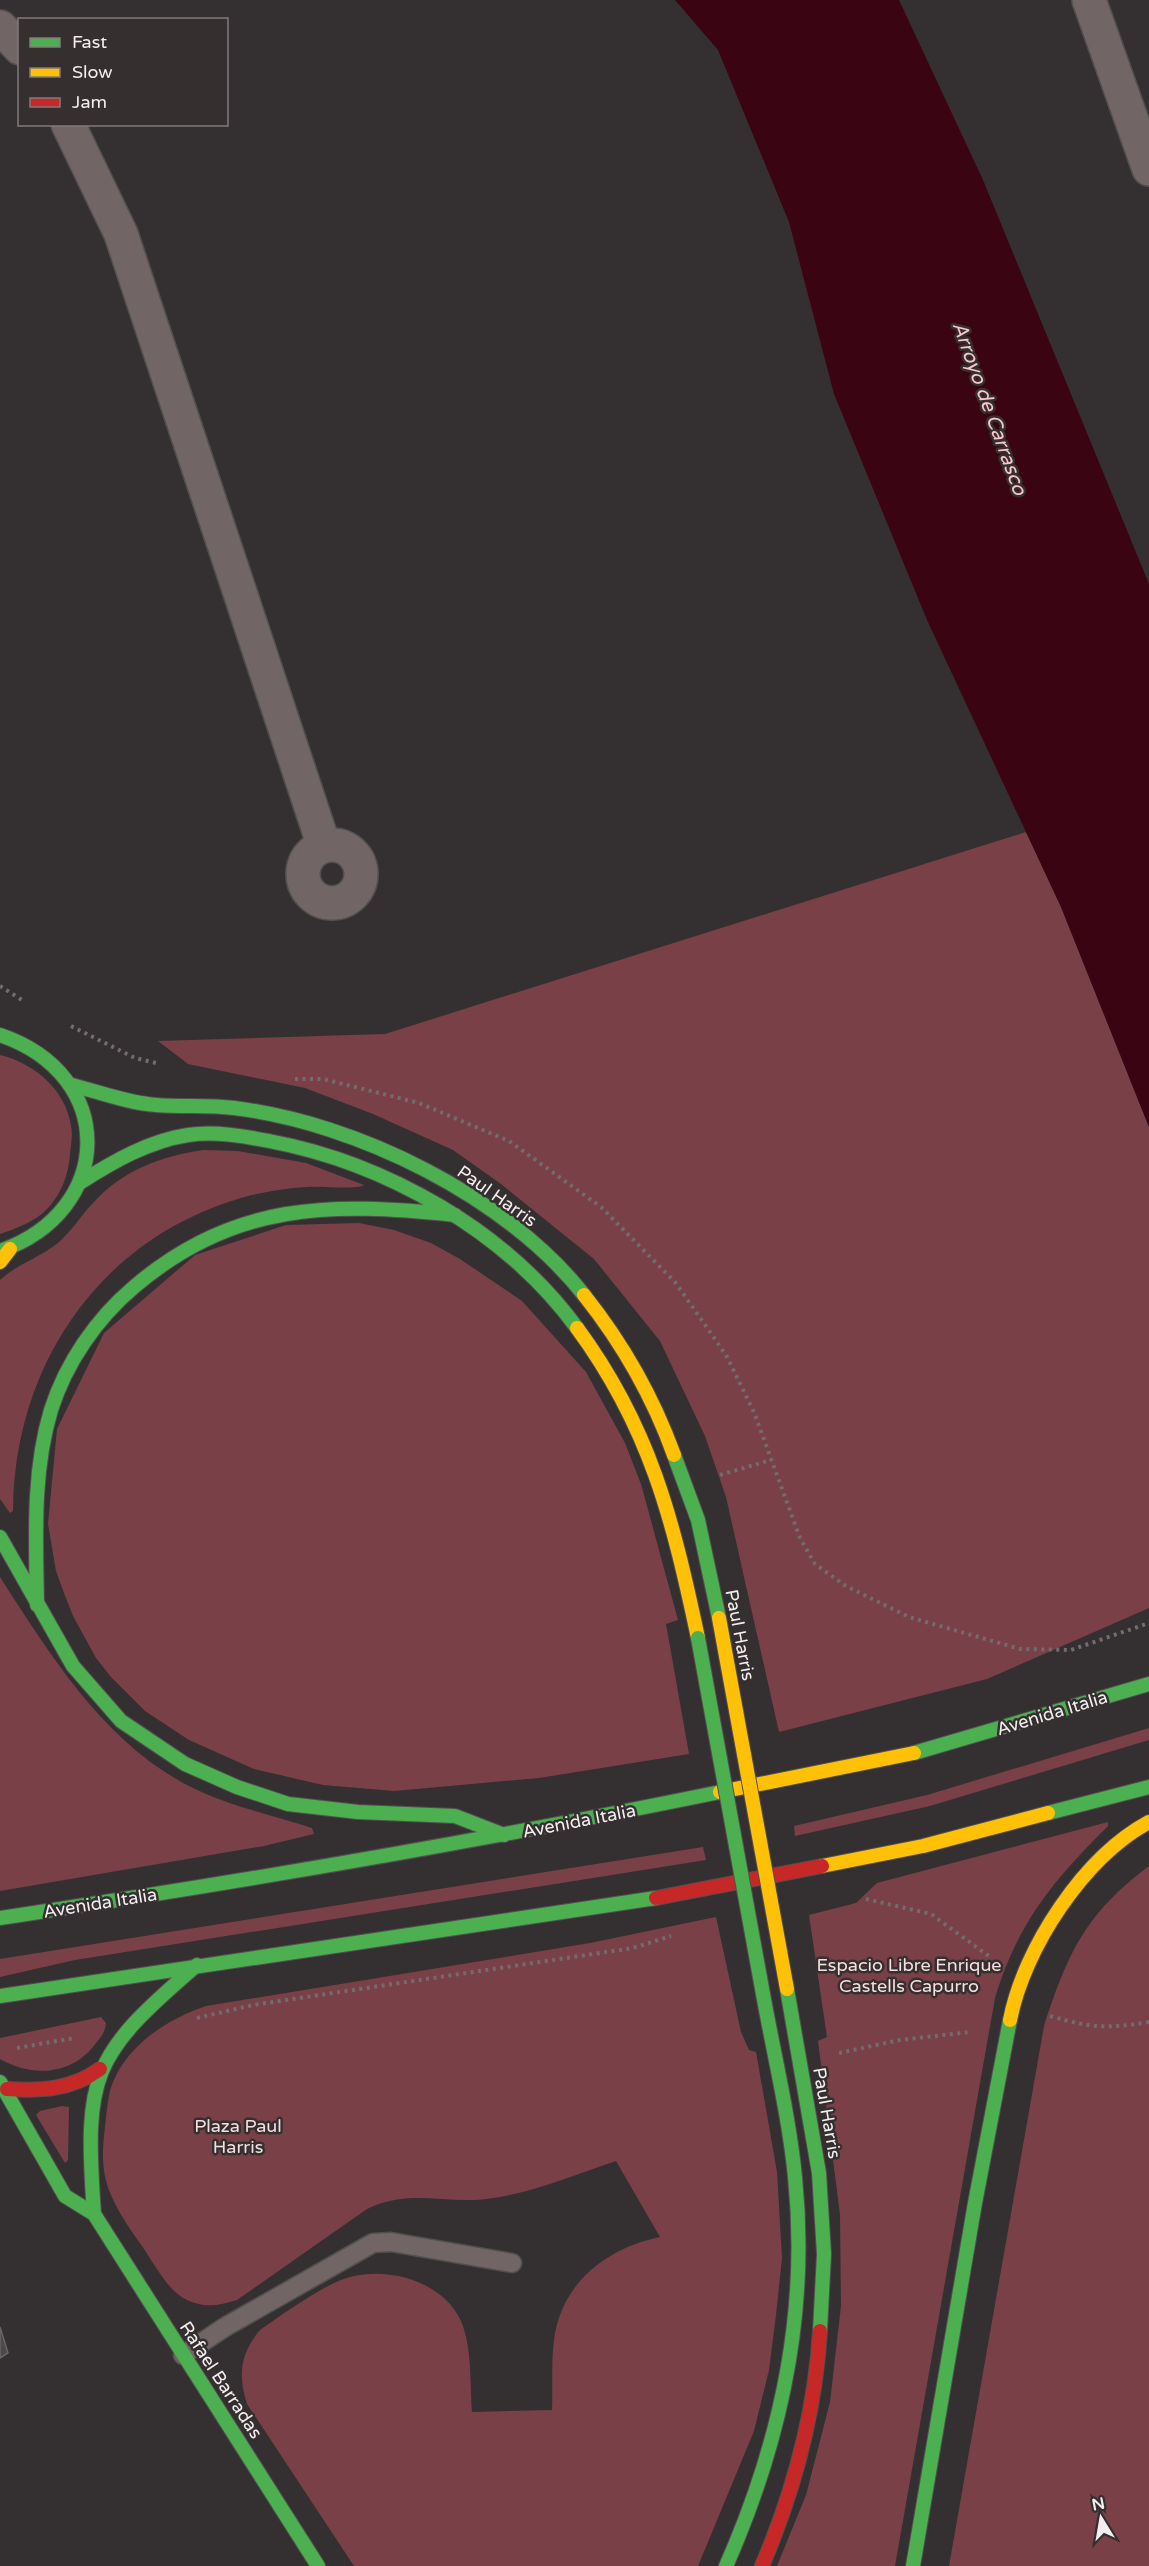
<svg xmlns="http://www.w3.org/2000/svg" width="1149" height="2566" viewBox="0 0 1149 2566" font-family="'Varela Round',sans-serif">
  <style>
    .green { fill: #794047 }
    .water { fill: #3a0412 }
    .building { fill: #4c494a; stroke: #686565; stroke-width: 1.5 }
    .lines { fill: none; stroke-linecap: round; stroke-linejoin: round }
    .lane-casing { stroke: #524f4f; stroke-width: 21 }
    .street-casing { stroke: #524f4f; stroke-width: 36 }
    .fast-casing { stroke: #524f4f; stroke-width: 16 }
    .slow-casing { stroke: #524f4f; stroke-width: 16 }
    .jam-casing { stroke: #524f4f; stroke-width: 16 }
    .path { stroke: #736b6c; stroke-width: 4; stroke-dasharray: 3 4.5; stroke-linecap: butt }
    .lane { stroke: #716566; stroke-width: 18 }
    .street { stroke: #716566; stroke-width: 33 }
    .fast { stroke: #4caf50; stroke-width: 14 }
    .slow { stroke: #ffc107; stroke-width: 14 }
    .jam { stroke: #c62828; stroke-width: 14 }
    .fast-bridge-casing { stroke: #524f4f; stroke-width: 16; stroke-linecap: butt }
    .slow-bridge-casing { stroke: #524f4f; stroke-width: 16; stroke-linecap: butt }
    .fast-bridge { stroke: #4caf50; stroke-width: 14 }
    .slow-bridge { stroke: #ffc107; stroke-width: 14 }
    .labels { text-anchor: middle; stroke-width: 5; stroke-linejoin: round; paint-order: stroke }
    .street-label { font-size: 18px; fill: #f2eeef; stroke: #352f30 }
    .park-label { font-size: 18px; fill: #f6ddde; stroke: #352f30 }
    .water-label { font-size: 20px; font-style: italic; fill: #f8c6ca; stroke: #352f30 }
  </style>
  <rect width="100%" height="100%" fill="#343031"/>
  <path class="green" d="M1026 832 1061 907 1149 1127V1608L987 1679 779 1732 726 1497 705 1436 660 1341 594 1259 501 1184 453 1150 373 1114 305 1088 188 1064 158 1041 385 1034Z
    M0 1055C34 1063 66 1090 71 1126 73 1134 71 1145 70 1153 69 1173 62 1193 48 1208 35 1222 17 1228 0 1234Z
    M203 1150 238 1151 306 1163 364 1185C356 1190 320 1186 306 1187 288 1188 270 1191 252 1195 104 1233 14 1361 13 1511L10 1513 0 1499V1280C17 1264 39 1258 58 1243 72 1231 81 1215 94 1202 123 1170 162 1156 203 1150Z
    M359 1223 394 1230 431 1243 460 1259 522 1301 586 1372 625 1443 641 1484 678 1620 666 1624 689 1754 539 1778 394 1791 323 1785 254 1769 189 1740 145 1711 111 1677 96 1658 73 1616 64 1593 56 1571 48 1524 57 1429 104 1333 195 1255 286 1225Z
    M0 1577C51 1656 105 1744 191 1787 229 1806 272 1815 312 1828L314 1834 264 1846 0 1891Z
    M1149 1728V1740L930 1806 795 1836 794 1826 927 1795Z
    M1108 1822V1826C1053 1881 1018 1922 995 1998L895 2566H777L806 2495 830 2402 841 2306 840 2215 818 2041 827 2037 809 1915 856 1903 877 1883Z
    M703 1847 706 1860 75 1960 0 1977V1959Z
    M1149 1866V2566H949L1044 2026C1068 1953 1085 1914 1149 1866Z
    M716 1917 741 2032 749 2050 756 2052 777 2172 782 2258 776 2315 769 2370 754 2431 698 2566H354L247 2404C238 2375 240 2355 259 2331 276 2318 322 2287 341 2280 381 2264 442 2279 461 2321 472 2347 470 2383 472 2412L552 2410C553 2387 551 2363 554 2340 561 2283 607 2248 660 2237L616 2161C576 2174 535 2192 493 2198 446 2206 412 2187 367 2209L237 2300C221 2305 208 2308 192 2302 170 2295 157 2268 144 2249 132 2232 119 2214 111 2195 101 2172 102 2151 105 2127 106 2117 107 2106 109 2095 120 2049 165 2020 206 2006L590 1943Z
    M101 2017 106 2023C105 2032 102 2036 96 2043 73 2075 33 2078 0 2059V2038Z
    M62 2106 69 2107 68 2160 65 2163 36 2115 40 2111Z"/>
  <path class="water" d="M675 0H899L983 180 1149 584V1127L1061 907 927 620 834 394 789 222 718 50Z"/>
  <path class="building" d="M0 2327 8 2353 0 2358Z"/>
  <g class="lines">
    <g class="lane-casing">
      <path id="lane" d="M183 2355 225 2327 373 2243 391 2242 512 2263"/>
    </g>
    <g class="street-casing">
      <path id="street" d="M1089 0 1149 169
        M0 27 20 48
        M68 124 121 234 324 846
        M303 874a29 29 0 1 1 58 0a29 29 0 1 1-58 0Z"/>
    </g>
    <g class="fast-casing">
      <path id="fast" d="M0 1035C118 1075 115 1211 0 1251
        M72 1085C99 1092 128 1103 156 1105 182 1107 208 1105 234 1108 357 1123 507 1197 584 1295
        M81 1182C114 1161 149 1141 188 1135 215 1131 243 1136 269 1141 386 1163 506 1231 577 1328
        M674 1455 698 1520 719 1618
        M0 1537 73 1666 121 1721 185 1764 237 1787 288 1804 358 1812 455 1816 504 1835
        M37 1605C36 1540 32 1473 51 1410 66 1363 96 1319 134 1287 233 1202 331 1202 455 1215
        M914 1753 1149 1684
        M1048 1813 1149 1787
        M0 1918C241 1882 481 1841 720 1792
        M787 1989 819 2173 824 2254 820 2331
        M0 1996 656 1898
        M0 2082 65 2196 94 2214 318 2566
        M94 2214C84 2074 91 2056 197 1965
        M726 2566C781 2442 809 2313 795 2177 789 2116 774 2055 763 1994
        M913 2566 975 2203 1010 2020"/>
    </g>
    <g class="slow-casing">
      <path id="slow" d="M0 1262 10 1249
        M584 1295C623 1344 653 1397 674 1455
        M577 1328C650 1427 673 1520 698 1638
        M720 1792 914 1753
        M822 1866 923 1846 1048 1813
        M1010 2020C1024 1948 1084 1857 1149 1822"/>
    </g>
    <g class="jam-casing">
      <path id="jam" d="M656 1898 822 1866
        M7 2089C41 2091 71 2090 100 2069
        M762 2566C794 2491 815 2413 820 2331"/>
    </g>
    <path class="path" d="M0 986 22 1000
      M71 1026 135 1058 160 1064
      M295 1079H323L419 1103 509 1141 601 1207 675 1282 726 1355 754 1412 800 1538 815 1564 846 1586 909 1617 1020 1649 1071 1650 1149 1623
      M720 1475 771 1460
      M866 1899 931 1914 990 1957
      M1050 2016C1092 2028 1106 2029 1149 2022
      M197 2018 253 2005 633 1948 671 1936
      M17 2048 74 2038
      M839 2053 900 2040 970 2032"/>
    <use href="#lane" class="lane"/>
    <use href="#street" class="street"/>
    <use href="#fast" class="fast"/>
    <use href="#slow" class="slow"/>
    <use href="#jam" class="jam"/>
    <g class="fast-bridge-casing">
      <path id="fast-bridge" d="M698 1638 763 1994"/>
    </g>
    <g class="slow-bridge-casing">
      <path id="slow-bridge" d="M719 1618 787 1989"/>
    </g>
    <use href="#fast-bridge" class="fast-bridge"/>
    <use href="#slow-bridge" class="slow-bridge"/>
  </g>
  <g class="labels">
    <g class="street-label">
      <text transform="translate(497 1196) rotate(35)" y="6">Paul Harris</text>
      <text transform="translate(740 1635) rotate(79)" y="6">Paul Harris</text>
      <text transform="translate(1052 1713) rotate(-17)" y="6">Avenida Italia</text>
      <text transform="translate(579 1821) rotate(-11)" y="6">Avenida Italia</text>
      <text transform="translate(100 1903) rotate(-9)" y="6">Avenida Italia</text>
      <text transform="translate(827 2113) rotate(80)" y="6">Paul Harris</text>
      <text transform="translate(221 2380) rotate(57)" y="6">Rafael Barradas</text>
    </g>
    <g class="park-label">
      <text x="909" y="1971">Espacio Libre Enrique<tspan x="909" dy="21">Castells Capurro</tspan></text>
      <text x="238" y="2132">Plaza Paul<tspan x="238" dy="21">Harris</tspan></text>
    </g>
    <g class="water-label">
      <text transform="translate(990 408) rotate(70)" y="7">Arroyo de Carrasco</text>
    </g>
  </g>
  <rect x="18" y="18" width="210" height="108" fill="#352f30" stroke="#817b7c" stroke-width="1.5"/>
  <rect x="30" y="38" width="30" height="9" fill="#4caf50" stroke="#817b7c" stroke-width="1.5"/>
  <text x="72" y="48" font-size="18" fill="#f2eeef">Fast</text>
  <rect x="30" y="68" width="30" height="9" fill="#ffc107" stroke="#817b7c" stroke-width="1.5"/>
  <text x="72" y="78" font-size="18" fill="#f2eeef">Slow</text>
  <rect x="30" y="98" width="30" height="9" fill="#c62828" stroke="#817b7c" stroke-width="1.5"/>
  <text x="72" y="108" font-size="18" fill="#f2eeef">Jam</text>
  <g transform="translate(1101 2518) rotate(349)" stroke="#352f30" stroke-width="4.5" paint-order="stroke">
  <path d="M0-4.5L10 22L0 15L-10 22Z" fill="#f2eeef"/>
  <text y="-9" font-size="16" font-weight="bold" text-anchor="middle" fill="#f2eeef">N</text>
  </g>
</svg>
